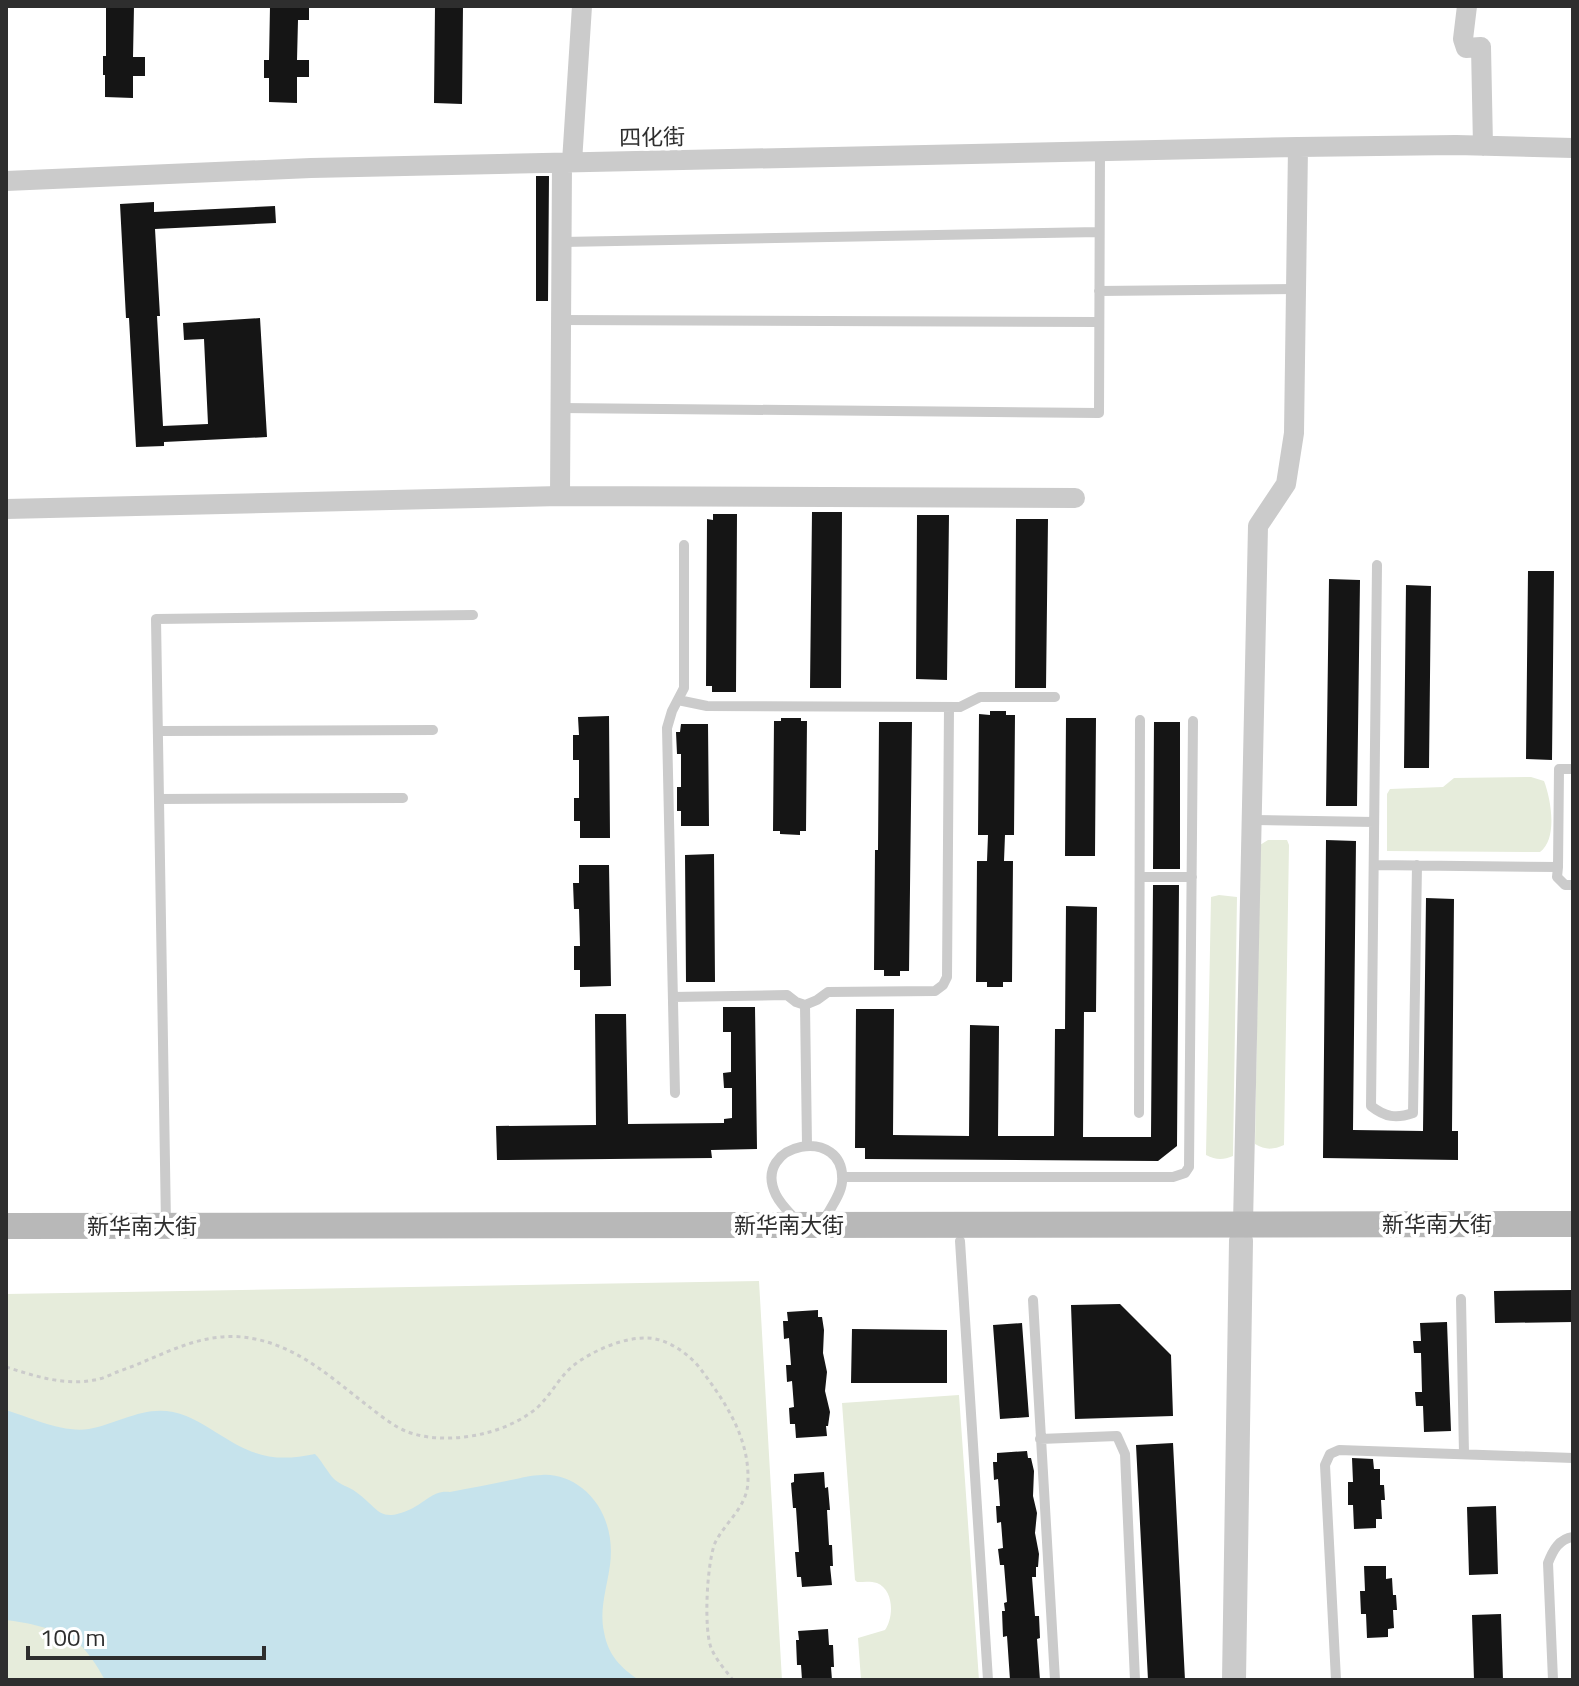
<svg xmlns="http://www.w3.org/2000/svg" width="1579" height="1686" viewBox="0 0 1579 1686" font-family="'Titillium Web','Noto Sans SC',sans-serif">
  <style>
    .green { fill: #e6ecdb }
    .water { fill: #c6e3ec }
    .building { fill: #151515 }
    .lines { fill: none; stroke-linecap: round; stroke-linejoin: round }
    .path { stroke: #cbcbcb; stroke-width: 3; stroke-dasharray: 4 4; stroke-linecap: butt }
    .service { stroke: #cbcbcb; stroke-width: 10 }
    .minor { stroke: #cbcbcb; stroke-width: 20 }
    .tertiary { stroke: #cbcbcb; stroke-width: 24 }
    .secondary { stroke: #b8b8b8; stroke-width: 26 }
    .labels { text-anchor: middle; stroke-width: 8; stroke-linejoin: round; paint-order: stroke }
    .street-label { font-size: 22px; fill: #2e2e2e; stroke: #fff }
  </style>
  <rect width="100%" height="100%" fill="#fff"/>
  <path class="green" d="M1531 777 1544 781C1551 799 1558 839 1540 852L1387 851V794L1390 789 1443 787 1454 778Z
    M1268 840H1287L1289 845 1284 1145C1273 1150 1265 1150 1255 1144L1260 845Z
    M1219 895 1237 897 1233 1156C1223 1160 1216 1160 1206 1155L1211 897Z
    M759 1281 782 1680H6V1294Z
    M959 1395 979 1680H861L858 1638 885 1630C894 1617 894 1590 877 1583 871 1581 863 1582 857 1582L855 1580 842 1403Z"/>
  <path class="water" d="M6 1410C32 1418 62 1433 89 1429 117 1424 143 1406 173 1412 192 1416 205 1426 222 1436 255 1457 277 1462 315 1454 322 1461 328 1473 334 1479 340 1485 350 1487 356 1492 379 1508 378 1524 411 1509 426 1502 433 1490 450 1492 471 1488 491 1484 511 1480 521 1478 532 1475 542 1475 556 1474 570 1479 582 1488 605 1506 614 1536 610 1565 607 1588 599 1609 604 1632 608 1655 621 1668 639 1680H105C97 1666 87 1649 74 1640 58 1629 25 1622 6 1620Z"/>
  <path class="building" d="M106 6H134L133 57H145V76H133V98L105 97V75H103V56H106Z
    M270 6H309V20H298L297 60H309V77H297V103L269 102V78H264V60H269Z
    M435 6H463L462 104 434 103Z
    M536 176H549L548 301H536Z
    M154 202V212L275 206 276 223 155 229 160 316H157L163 426 208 424 204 339 184 340 183 323 260 318 267 437 164 442V446L136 447 129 318H126L120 204Z
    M812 512H842L841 688H810Z
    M713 514H737L736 692H712V686H706L707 519 713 520Z
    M917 515H949L947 680 916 679Z
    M1016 519H1048L1046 688H1015Z
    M1528 571H1554L1552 760 1526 759Z
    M1329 579 1360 580 1357 806H1326Z
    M1406 585 1431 586 1429 768H1404Z
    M990 711H1006V715H1015L1014 835H1005L1004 861H1013L1012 982H1003V987H987V982H976L977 861H987L988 835H978L979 714 990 715Z
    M609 716 610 838H580V821H574V798H579V760H573V735H579L578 717Z
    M781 718H801V721H807L806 831H800V835L780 834V831H773L774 721H781Z
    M1066 718H1096L1095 856H1065Z
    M879 722H912L909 971H900V976H884V970H874L875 850H878Z
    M1154 722H1180V869H1153Z
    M681 724H708L709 826H681V811H677V787H681V754H677L676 732H680Z
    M1326 840 1356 841 1353 1130 1423 1131 1426 898 1454 899 1452 1131H1458V1160L1323 1158Z
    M714 854 715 982H686L685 855Z
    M579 865H609L611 986 580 987V970H574V946H580L579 909H574L573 883H579Z
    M1153 885H1179L1177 1146 1158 1161 865 1159V1148H855L856 1009H894L893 1135 969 1136 970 1025 999 1026 998 1136H1054L1055 1029H1065L1066 906 1097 907 1096 1012H1084L1083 1137H1151Z
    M723 1007H755L757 1149 711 1150 712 1158 497 1160 496 1126 596 1125 595 1014H626L628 1124 724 1123V1119L732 1118V1088H724L723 1073 731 1072V1032H723Z
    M1573 1290V1322L1495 1323 1494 1291Z
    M1120 1304 1171 1355 1173 1416 1075 1419 1071 1305Z
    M818 1310V1317H822L824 1330 823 1353 827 1372 825 1391 830 1412 828 1426H826L827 1436 796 1438 795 1424H790L789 1408 794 1407 792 1381 787 1382 786 1365H791L789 1338 784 1339 783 1321H788L787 1312Z
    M1447 1322 1451 1431 1424 1432 1423 1406H1416L1415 1392H1422L1421 1353H1414L1413 1341H1421L1420 1323Z
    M1022 1323 1029 1417 1000 1419 993 1325Z
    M852 1329 947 1330V1383H851Z
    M1173 1443 1185 1680H1148L1136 1445Z
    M1027 1451 1028 1458H1031L1034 1471 1033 1496 1037 1513 1035 1533 1039 1554 1038 1567H1036V1577H1032L1035 1616H1039L1040 1638 1037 1639 1040 1680H1010L1007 1636 1003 1637 1002 1611H1005L1004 1603 1007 1602 1004 1565H1000L998 1549 1003 1548 1001 1522 997 1523 996 1506H1000L998 1479 994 1480 993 1462H997V1453Z
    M1352 1458 1373 1459 1374 1469H1380V1485H1384L1385 1500H1381L1382 1519H1376V1528L1354 1529 1353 1505H1348V1482H1353Z
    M824 1472 825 1488 828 1487 830 1510H827L829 1545H832L833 1566H830L832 1585 802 1587 801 1577H797L795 1552H799L796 1508H793L791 1483 794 1482V1474Z
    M1496 1506 1498 1574 1469 1575 1467 1507Z
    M1364 1566H1386V1579L1392 1578 1393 1595H1396L1397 1610H1393L1394 1628 1388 1629V1637L1367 1638 1366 1614H1361L1360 1591H1365Z
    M1501 1614 1503 1680H1474L1472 1615Z
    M828 1629 829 1645H833L834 1667H831L832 1680H802L801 1665H797L796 1640H799L798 1631Z"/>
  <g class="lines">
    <path class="path" d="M6 1367C35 1376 64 1386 94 1380 102 1379 110 1375 117 1372 164 1356 203 1328 255 1339 300 1348 333 1379 368 1406 380 1415 394 1427 408 1432 432 1441 462 1439 486 1433 505 1428 525 1419 539 1406 552 1393 560 1376 574 1365 592 1351 624 1337 647 1338 667 1338 691 1355 702 1371 726 1403 749 1438 748 1480 748 1507 725 1522 715 1543 707 1562 703 1632 712 1650 717 1661 726 1671 733 1680"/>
    <path class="service" d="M562 242 1099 232
      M1099 291 1296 289
      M561 320 1099 322
      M561 408 1099 413 1100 152
      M1377 565 1371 1106C1385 1117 1396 1119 1413 1113L1417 865
      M678 700 707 706 960 707 980 697H1055
      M158 731 433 730
      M159 799 403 798
      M1252 820 1374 822
      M1374 865 1558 867 1559 769H1573
      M1558 867 1557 877 1565 885H1573
      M1140 877H1192
      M673 997 787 995 796 1002 805 1005 817 1000 828 992 935 991 943 985 947 977 949 707
      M805 1005 807 1145
      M675 1093 667 728 672 711 684 688V545
      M1139 1113 1140 720
      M842 1177H1173L1185 1173 1189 1167 1193 721
      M796 1220C789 1212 781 1205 776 1195 750 1142 847 1124 842 1182 841 1195 829 1210 823 1222
      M166 1224 156 619 473 615
      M960 1241 988 1680
      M1461 1299 1464 1454
      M1033 1300 1055 1680
      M1040 1439 1117 1436 1125 1454 1135 1680
      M1336 1680 1325 1465 1330 1454 1339 1450 1573 1458
      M1553 1680 1548 1563C1553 1550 1559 1539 1573 1537"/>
    <path class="minor" d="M1467 6 1463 39 1466 48 1481 47 1483 146
      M572 162 582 6
      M6 181 311 168 1298 147 1456 145 1573 148
      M560 496 562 163
      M6 509 560 496 1075 498
      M1243 1224 1258 526 1286 484 1294 433 1298 147"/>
    <path class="tertiary" d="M1234 1680 1241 1241"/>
    <path class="secondary" d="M6 1226 1573 1224"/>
  </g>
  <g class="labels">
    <g class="street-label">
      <text transform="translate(652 137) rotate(-1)" y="8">四化街</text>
      <text x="1437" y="1232">新华南大街</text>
      <text x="789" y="1233">新华南大街</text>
      <text x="142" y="1234">新华南大街</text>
    </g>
  </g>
  <rect width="1579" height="1686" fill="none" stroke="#2e2e2e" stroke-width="16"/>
  <path d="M28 1646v12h236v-12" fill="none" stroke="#2e2e2e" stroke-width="4"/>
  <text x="40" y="1646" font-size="24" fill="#2e2e2e" stroke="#ffffff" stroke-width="6" paint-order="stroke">100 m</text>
</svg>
